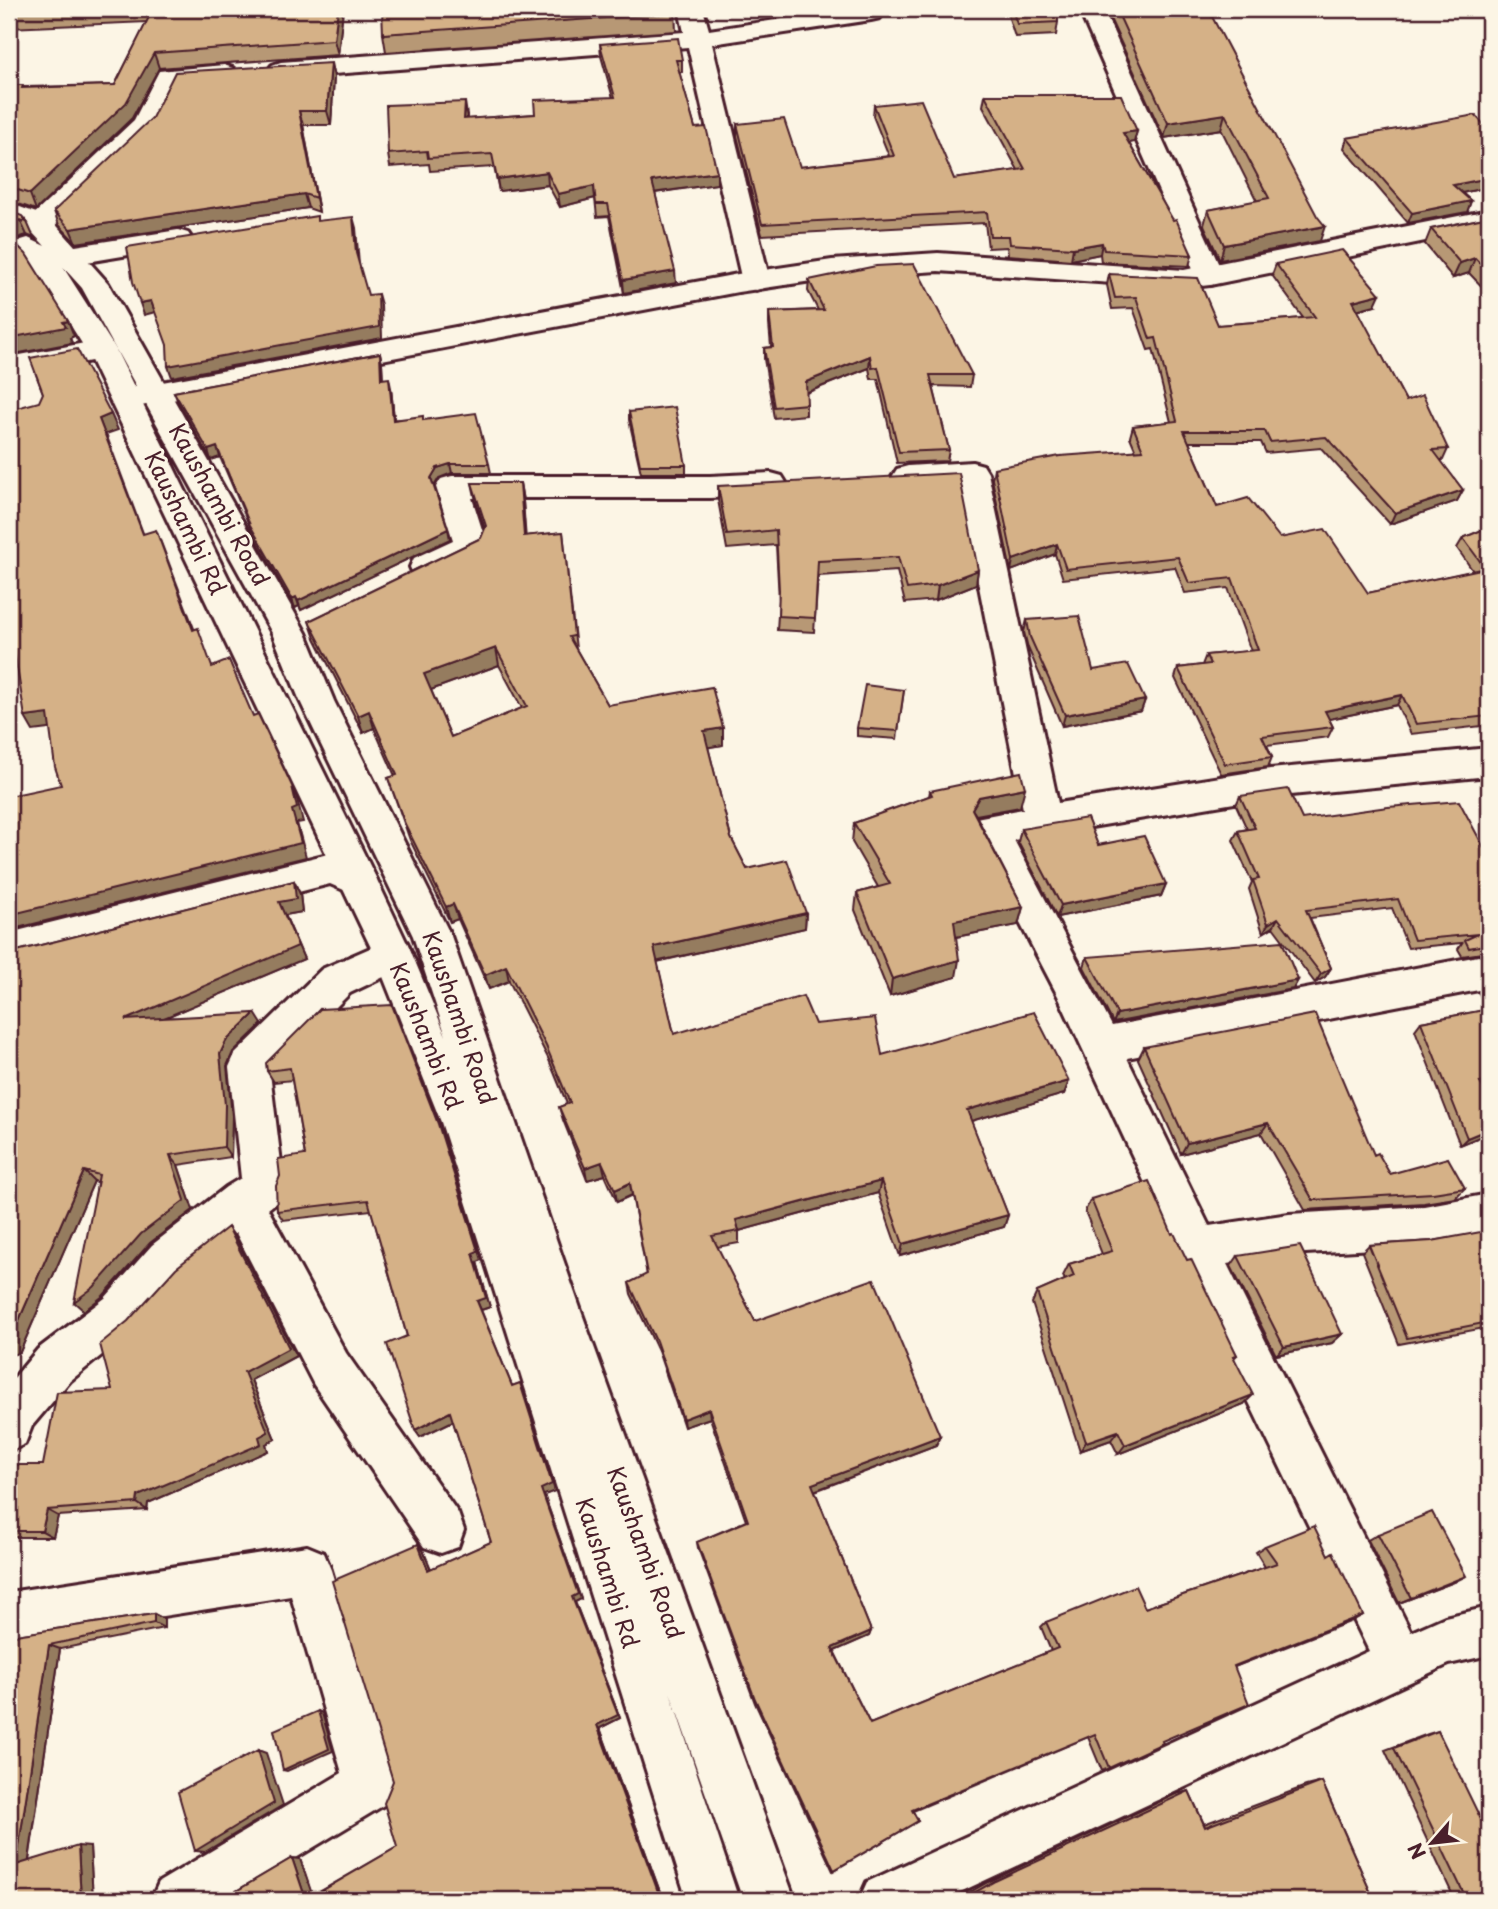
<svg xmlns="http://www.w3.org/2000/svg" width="1498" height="1909" viewBox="0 0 1498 1909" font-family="'Playpen Sans',sans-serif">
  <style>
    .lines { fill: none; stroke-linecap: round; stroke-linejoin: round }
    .minor-casing { stroke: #4a1f2b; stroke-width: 6 }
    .tertiary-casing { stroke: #4a1f2b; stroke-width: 6 }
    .secondary-casing { stroke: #4a1f2b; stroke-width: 6 }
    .minor { fill: #fcf5e5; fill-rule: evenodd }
    .tertiary { fill: #fcf5e5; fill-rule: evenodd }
    .secondary { fill: #fcf5e5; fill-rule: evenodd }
    .wall { fill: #b79874; stroke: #4a1f2b; stroke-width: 2; fill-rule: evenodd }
    .shaded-wall { fill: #957c5e; stroke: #4a1f2b; stroke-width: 2 }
    .building { fill: #d5b187; stroke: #4a1f2b; stroke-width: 2; fill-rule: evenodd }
    .labels { text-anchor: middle; stroke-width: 6; stroke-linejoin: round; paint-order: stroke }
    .street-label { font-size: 23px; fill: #4a1f2b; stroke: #fcf5e5 }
  </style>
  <rect width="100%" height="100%" fill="#fcf5e5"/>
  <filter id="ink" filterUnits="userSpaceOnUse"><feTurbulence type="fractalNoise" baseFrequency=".0143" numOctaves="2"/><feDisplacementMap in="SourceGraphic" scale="14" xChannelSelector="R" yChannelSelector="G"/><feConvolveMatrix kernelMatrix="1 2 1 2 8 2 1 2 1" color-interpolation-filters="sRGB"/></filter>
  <g filter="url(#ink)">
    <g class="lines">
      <g class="minor-casing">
        <path id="minor" d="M679 9H703L709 30 850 9H880L883 13 880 18 871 20 712 44 770 281 766 287 756 290 746 287 742 281 688 47 281 78 272 75 268 70 272 65 281 62 684 32Z
          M1079 9H1103L1224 276 1220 282 1210 285 1200 282 1196 276Z
          M224 65 233 68 237 73 233 78 178 83 155 130 50 230 40 233 30 230 26 224 30 218 134 120 159 71Z
          M178 230 188 233 192 239 188 245 69 265 59 262 55 256 59 250 69 247Z
          M101 340 112 343 116 350 112 357 34 372 48 409 44 416 9 425V405L15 403 9 385V357Z
          M972 462 983 465 988 473 1058 803 1270 769 1489 748V776L1270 797 1014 840 1112 1026 1489 954V988L1127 1058 1209 1226 1289 1214 1424 1206 1489 1194V1234L1424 1246 1289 1254 1227 1264 1411 1632 1445 1617 1489 1607V1655L1449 1664 943 1900H859L867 1882 1369 1651 1193 1286 1058 996 971 829 976 818 1023 809 959 485 908 488 897 485 892 477 897 469 908 466Z
          M771 473 782 476 787 484 782 492 771 495 710 498H472L487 545 483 553 426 579 414 576 410 567 414 558 453 540 436 487 441 479 452 476H710Z
          M332 853 371 869 377 880 371 891 358 896 330 884 9 965V933Z
          M393 938 407 942 412 954 407 966 350 993 270 1073 284 1187 278 1201 268 1209 346 1353 458 1513 464 1530 458 1547 441 1553 424 1547 314 1385 236 1233 182 1275 135 1328 70 1381 32 1426 25 1444 9 1451V1384L38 1349 105 1298 152 1245 226 1187 241 1178 229 1067 235 1054 322 969Z
          M307 1546 324 1553 331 1570 396 1784 389 1802 226 1900H151L159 1882 342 1773 291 1596 9 1640V1592Z"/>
      </g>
      <g class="tertiary-casing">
        <path id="tertiary" d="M1489 210V228L1210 285 1184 288 938 271 832 278 738 292 125 409 114 406 110 399 114 392 125 389 738 274 832 260 938 253 1184 270Z"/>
      </g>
      <g class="secondary-casing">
        <path id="secondary" d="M9 203 50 218 108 283 306 633 334 701 451 936 581 1311 795 1900H743L670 1692 739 1900H687L441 1122 374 954 86 350 35 268 14 247 18 241 28 238 45 246 30 230 9 221ZM63 267 82 288 272 633 300 701 413 936 446 1036 412 954 377 880 116 350Z"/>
      </g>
      <use href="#minor" class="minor"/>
      <use href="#tertiary" class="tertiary"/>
      <use href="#secondary" class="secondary"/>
    </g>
    <path class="wall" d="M9 9H343L338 55 159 68 132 118 36 210 10 201H9V85L24 87 115 85 147 22 9 28Z
      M675 9 676 31 386 52 383 34Z
      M1006 9H1057L1058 22 1056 35 1015 37Z
      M1109 9H1208L1320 241 1220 260 1204 225 1208 210 1257 201 1221 129 1164 138 1108 14Z
      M600 44 682 60V72H679L695 128 717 172V184L655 193 676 283 624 293 609 216 597 217 595 198 560 207 548 185 499 191 494 167 430 171 429 164 390 167 388 154 467 115V119L535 114 613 98 601 56Z
      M334 77 331 125H303L319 212 308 208 76 243 59 225 54 211Z
      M985 95 1137 131 1134 142 1129 143 1192 255 1189 266 1101 262 1100 254 1071 260 1008 255 1007 247 988 248 985 223 762 235 737 136V124L800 167 889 156 873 116 874 105 954 179 1018 170 983 106Z
      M1489 130V187L1462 193 1471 201 1467 212 1408 223 1344 148 1347 138Z
      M9 211 27 222 34 238 27 235 17 238 15 243 68 321 74 336 70 338 72 343 9 355Z
      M1489 217V294L1469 273 1453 278 1425 244 1431 229Z
      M1276 264 1375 305 1357 310 1406 401 1448 449 1443 460H1440L1463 490 1457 501 1390 524 1321 448 1266 453 1261 442H1189L1217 507 1280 538 1368 593 1473 571 1457 548 1463 538 1489 527V735L1482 726 1411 734 1397 705 1329 719 1333 727 1328 737 1267 745 1272 757 1268 767 1221 774 1175 678 1178 668 1202 665 1206 655 1251 651 1228 588 1185 593 1175 567 1063 579 1055 554 1011 571 992 479 994 468 1136 451 1130 437 1133 426 1171 422 1153 349 1148 350 1133 308 1112 309 1107 285 1109 274 1218 325 1303 318 1272 275Z
      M809 280 972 375 970 387 933 386 949 450 947 461 897 463 878 379H871L869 368 806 393V415L774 418 764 359V348L771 347 769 324V312L818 310 808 291Z
      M380 353 382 363 383 379 391 388 394 419 423 420 489 464 491 473H452L439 478 434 487 450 539 301 610 299 606 295 608 253 534 220 457 211 460 178 402 174 392Z
      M629 412 686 465V473H641L629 420Z
      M472 483H520L523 501 525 536 563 532 576 649 608 705 723 745 708 747 731 838 747 869 806 913 805 928 657 962 674 1034 815 1024 882 1055 1069 1081 1064 1094 971 1121 1008 1215 1004 1227 900 1256 878 1193 739 1231V1243L717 1247 755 1321 940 1436 936 1445 815 1491 871 1631 869 1636 834 1651 870 1724 1051 1651 1041 1627 1046 1622 1145 1608 1265 1567 1256 1552 1265 1546 1328 1555 1363 1615 1234 1667 1162 1741 1109 1768 1102 1771 1088 1737 913 1811 918 1821 833 1871 755 1703 698 1548 697 1542 746 1521 710 1418 684 1427 658 1351 631 1294 629 1283 647 1275 632 1195 617 1202 605 1175 587 1180 563 1120 559 1107 567 1104 549 1060 509 981 489 989 458 919 450 922 410 840 388 778 395 776 374 728 363 733 315 638 309 621 481 538 485 529 476 501ZM499 665 522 708 451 737 431 690Z
      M718 486 978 570 976 584 936 600 905 603 897 571 818 576 814 632 777 630 779 600 776 545 727 549 718 500Z
      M1027 620 1093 670 1145 700 1141 711 1062 726 1028 648 1024 632Z
      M904 690 897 739 857 736V728Z
      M930 791 1020 807 976 815 1023 907 1018 925 956 937V977L890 996 855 910 857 893 878 887 852 842 854 823 929 796Z
      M1240 796 1302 819 1489 857V952L1462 956 1458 949 1462 943 1408 948 1392 908 1310 918 1331 968 1325 977 1315 983 1273 927 1263 933 1249 889 1252 882 1233 840 1238 831 1247 829 1236 805Z
      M1021 829 1098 845 1166 884 1161 896 1057 917 1018 842Z
      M294 881 300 894 302 912 285 915 304 959 166 1017 262 1024 233 1052 227 1066 232 1116 231 1157 178 1165 193 1210 150 1243 103 1296 84 1311 97 1182 94 1181 20 1352 9 1356V953Z
      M1087 957 1298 980 1293 989 1113 1023 1084 967Z
      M1489 983V1088L1484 1089 1489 1133 1460 1145 1415 1030 1421 1022 1486 1010 1479 993 1485 984Z
      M320 1009 442 1135 482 1260 477 1262 490 1307 481 1310 512 1386 520 1383 523 1391 555 1491 544 1495 581 1599 575 1602 620 1718 600 1728 663 1900H221L292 1858 300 1859 312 1896 397 1847 393 1781 418 1544 423 1550 431 1569 491 1542 453 1421 420 1437 415 1430 407 1336 371 1210 283 1220 277 1211 305 1155 292 1080 274 1082 267 1071Z
      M1144 1047 1374 1155 1390 1174 1465 1188 1455 1198 1424 1203 1305 1210 1261 1133 1181 1154 1138 1059Z
      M1091 1199 1172 1234 1237 1355 1234 1358 1244 1404 1118 1454 1111 1440 1080 1451 1032 1303 1037 1292 1065 1280 1063 1276 1069 1264 1102 1254 1085 1211Z
      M1489 1232V1334H1487L1484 1328 1399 1344 1362 1252 1369 1245 1432 1241Z
      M235 1237 296 1356 251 1380 275 1439 266 1444 268 1451 148 1503 147 1510 58 1516 53 1537H9V1465H43L112 1390Z
      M1238 1256 1342 1334 1332 1343 1276 1355 1231 1266Z
      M1378 1534 1454 1582 1399 1603 1368 1540Z
      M154 1614 164 1619V1628L60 1649 29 1861 90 1847 93 1900H9V1636Z
      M1438 1731 1489 1900H1455L1385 1750 1428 1734Z
      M1322 1782 1374 1900H956L988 1882 1176 1794 1189 1791 1204 1824 1306 1786Z"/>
    <path class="shaded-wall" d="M338 9H343L338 55 334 40Z
      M154 53 159 68 132 118 36 210 30 194Z
      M331 63 334 77 331 125 327 111Z
      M465 102 467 115 466 131 464 119Z
      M299 111 303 125 319 212 316 198Z
      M1225 114 1221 129 1164 138 1168 123Z
      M1137 131 1134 142 1121 144 1123 133Z
      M547 172 548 185 499 191 497 179Z
      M717 172V184L652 193V181Z
      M1489 178V187L1448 196 1453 185Z
      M594 186 595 198 560 207 558 194Z
      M304 194 308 208 76 243 70 229Z
      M1471 201 1467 212 1408 223 1412 213Z
      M353 217 356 228 359 265 356 253Z
      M20 220 27 235 17 238 12 249 9 241V226L10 223Z
      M1325 226 1320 241 1220 260 1224 245Z
      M1102 243 1100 254 1071 260 1073 248Z
      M1475 258 1469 273 1453 278 1460 263Z
      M675 271 676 283 624 293 623 280Z
      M378 294 381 305 382 338 172 377 168 366Z
      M1380 294 1375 305 1348 312 1353 301Z
      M151 301 155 312 144 315 140 303Z
      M68 321 74 336 70 338 72 343 9 355V338Z
      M380 353 382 363 383 389 381 379Z
      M870 356 869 368 805 393 806 382Z
      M389 378 391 388 395 429 393 420Z
      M9 392 12 401 9 403Z
      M111 414 118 430 106 434 149 549 99 419Z
      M217 447 220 457 211 460 208 450Z
      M450 464 452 473 439 478 433 488 431 478 437 468Z
      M520 483 523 501 527 553 524 536Z
      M1463 490 1457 501 1390 524 1395 513Z
      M448 529 450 539 301 610 298 601Z
      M156 530 162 545 200 644 193 630Z
      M1057 544 1055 554 1011 571 1013 560Z
      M978 570 976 584 936 600 938 585Z
      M296 597 299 606 295 608 292 599Z
      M496 648 499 665 428 691 424 674Z
      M1402 695 1397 705 1320 721 1325 711Z
      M1145 700 1141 711 1062 726 1065 715Z
      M369 711 374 728 363 733 358 716Z
      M48 714 57 728 33 731 25 717Z
      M723 728V745L704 748V731Z
      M292 786 297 799 303 822 297 823 306 857 9 930V915L292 810Z
      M1025 788 1020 807 976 815 972 809 979 797Z
      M294 881 300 894 302 912 285 915 304 959 133 1031 125 1020 279 902Z
      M1166 884 1161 896 1057 917 1061 905Z
      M453 904 458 919 450 922 446 907Z
      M1023 907 1018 925 950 938 954 921Z
      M806 913 805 928 655 962 654 947Z
      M1278 918 1273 927 1263 933 1268 924Z
      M959 960 956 977 890 996 892 979Z
      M506 966 509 981 489 989 485 975Z
      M1331 968 1325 977 1315 983 1321 974Z
      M1298 980 1293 989 1113 1023 1117 1014Z
      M392 1005 442 1135 482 1260 477 1262 490 1307 481 1310 477 1301Z
      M255 1013 262 1024 233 1052 227 1066 232 1116 231 1157 224 1147 220 1054 226 1041Z
      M1069 1081 1064 1094 964 1123 967 1110Z
      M1489 1081V1088L1473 1091 1480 1083Z
      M1268 1123 1261 1133 1181 1154 1187 1143Z
      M1489 1129V1133L1460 1145 1467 1138Z
      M170 1155 178 1165 193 1210 150 1243 103 1296 84 1311 74 1302Z
      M602 1162 605 1175 587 1180 585 1168Z
      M84 1171 94 1181 20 1352 9 1356V1343Z
      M881 1181 878 1193 739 1231 736 1220Z
      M630 1183 632 1195 617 1202 615 1190Z
      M1008 1215 1004 1227 900 1256 903 1244Z
      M228 1227 235 1237 296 1356 251 1380 275 1439 266 1444 268 1451 148 1503 147 1510 137 1503 138 1496 244 1372Z
      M1342 1334 1332 1343 1276 1355 1284 1347Z
      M520 1383 555 1491 544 1495 581 1599 575 1602 620 1718 600 1728 663 1900H661L597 1725 572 1597 541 1489Z
      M1253 1395 1244 1404 1118 1454 1125 1445Z
      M709 1409 710 1418 684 1427 683 1419Z
      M450 1412 455 1420 420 1437 415 1430Z
      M1118 1431 1111 1440 1080 1451 1086 1442Z
      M940 1436 936 1445 811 1492 812 1484Z
      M47 1510 58 1516 53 1537 42 1531Z
      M418 1544 423 1550 433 1575 428 1570Z
      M1466 1576 1454 1582 1399 1603 1411 1598Z
      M154 1614 164 1619V1628L154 1623Z
      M1363 1615 1352 1621 1224 1671 1234 1666Z
      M871 1631 869 1636 830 1653 832 1648Z
      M49 1645 60 1649 28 1866 16 1865Z
      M318 1711 322 1713 333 1751 287 1771 283 1770Z
      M258 1750 266 1753 283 1805 205 1852 195 1851Z
      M78 1846 90 1847 93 1900H81Z
      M292 1858 300 1859 314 1900H306Z"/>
    <path class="building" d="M9 9H76L9 12Z
      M153 9H338L334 40 154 53 126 103 30 194 9 187V85H23L22 88 115 85Z
      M382 9H675V13L383 34Z
      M1012 9H1057L1058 22 1017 24Z
      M1116 9H1208L1317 216 1325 226 1224 245 1208 210 1269 198 1225 114 1168 123Z
      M678 38 682 60H676L695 128 706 127 717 172 652 181 675 271 623 280 608 204H596L594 186 558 194 547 172 497 179 492 154 428 158 427 151 388 154 386 105 465 102 464 119 535 114 534 100 615 97 600 44Z
      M331 63 327 111H299L316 198 304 194 70 229 54 211 152 118 175 72Z
      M985 95H1121L1137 131 1123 133 1173 220 1176 219 1192 255 1104 250 1102 243 1073 248 1010 244 1009 236H990L987 212 762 224 737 124 784 119 800 167 894 156 874 105 921 100 954 179 1025 169Z
      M1475 115 1489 130V178L1453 185 1471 201 1412 213 1347 138Z
      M9 211 22 216 27 222 20 220 10 223 9 226Z
      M317 216V221L353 217 356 253 368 295 378 294 379 327 168 366 167 345 151 301 140 303 133 282 127 247Z
      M1489 217V273L1475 258 1460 263 1431 229Z
      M9 237 26 254 68 321 63 322 66 327 9 338Z
      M1342 250 1380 294 1353 301 1406 401 1423 395 1448 449 1433 450 1463 490 1395 513 1326 437 1270 442 1265 431H1184L1217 507 1248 498 1280 538 1325 529 1368 593 1485 568 1463 538 1489 527V718L1488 716 1416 724 1402 695 1325 711 1333 727 1262 736 1272 757 1225 764 1178 668 1210 664 1206 655 1258 650 1232 578 1189 583 1178 557 1066 569 1057 544 1013 560 994 468 1060 456 1143 450 1133 426 1177 421 1156 338 1150 339 1136 297 1115 298 1109 274 1198 278 1218 325 1315 317 1276 264Z
      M914 264 972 375H930L949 450 899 452 878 367 872 368 870 356 806 382 807 404 774 407 764 348 773 347 769 312 824 310 809 280 876 266Z
      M77 349 111 414 99 419 143 534 156 530 193 630 198 628 212 667 229 660 253 716 258 714 292 786 297 808 292 810 301 843 9 915V796L61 785 55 767 48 714 25 717 9 618V410L39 402 43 393 30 358Z
      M380 353 381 379 389 378 393 420 423 416V420L476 413 489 464H450L437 468 431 478 448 529 298 601 296 597 292 599 250 525 217 447 208 450 174 392Z
      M675 407 686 465H640L629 412Z
      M959 473 978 570 938 585 907 589 898 557 818 561 815 618 778 616 779 590 776 530 727 535 718 486Z
      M472 483H520L524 536 563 532 574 636 569 637 608 705 712 687 723 728 704 731 731 838 747 869 787 860 806 913 654 947 674 1034 803 996 815 1024 875 1018 882 1055 1034 1012 1069 1081 967 1110 1008 1215 903 1244 881 1181 736 1220 739 1231 712 1236 755 1321 874 1279 940 1436 812 1484 871 1631 832 1648 870 1724 1058 1648 1046 1622 1135 1586 1145 1608 1277 1563 1265 1546 1314 1526 1328 1555 1333 1552 1363 1615 1234 1666 1249 1704 1162 1741 1163 1743 1109 1768 1095 1734 912 1810 918 1821 834 1870 755 1699 697 1542 748 1521 709 1409 683 1419 656 1341 629 1283 647 1274 630 1183 615 1190 602 1162 585 1168 559 1107 570 1103 546 1046 506 966 485 975 453 904 446 907 405 824 388 778 397 775 369 711 358 716 309 621 481 538 486 526ZM496 648 527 706 451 737 424 674Z
      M1079 616 1093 670 1128 664 1145 700 1065 715 1030 637 1027 620Z
      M865 685 904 690 898 731 857 728Z
      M1021 772 1025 788 979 797 972 809 1023 907 954 921 959 960 892 979 857 893 890 884 854 823 932 795 930 791Z
      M1288 789 1302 819 1388 807 1459 801 1489 857V944L1469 948 1465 940 1478 934 1414 940 1398 899 1306 910 1331 968 1321 974 1278 918 1268 924 1253 880 1259 879 1238 831 1255 828 1240 796Z
      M1087 818 1098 845 1144 836 1166 884 1061 905 1021 829Z
      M294 881 296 899 279 902 298 946 125 1020 255 1013 226 1041 220 1054 225 1105 224 1147 170 1155 185 1200 141 1234 94 1287 74 1302 99 1175 84 1171 9 1343V953Z
      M1282 941 1298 980 1117 1014 1087 957Z
      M1489 983V993L1485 984Z
      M392 1005 438 1124 478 1251 473 1253 486 1298 477 1301 512 1386 520 1383 552 1484 541 1489 578 1594 572 1597 618 1715 597 1725 661 1900H221L292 1858 306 1900 397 1847 384 1803 393 1781 332 1581 418 1544 428 1570 491 1542 450 1412 415 1430 387 1344 407 1336 368 1200 277 1211 276 1186 280 1176 278 1159 305 1155 290 1068 267 1071 266 1063 320 1009Z
      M1489 1009V1081L1480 1083 1489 1097V1129L1467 1138 1421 1022Z
      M1315 1014 1374 1155 1378 1153 1390 1174 1448 1158 1465 1188 1433 1193 1313 1200 1268 1123 1187 1143 1144 1047Z
      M1149 1181 1172 1234 1174 1233 1187 1260 1191 1259 1237 1355 1233 1356 1253 1395 1125 1445 1118 1431 1086 1442 1037 1292 1074 1276 1069 1264 1112 1251 1091 1199Z
      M228 1227 289 1348 244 1372 268 1432 259 1437 261 1444 138 1496 137 1503 47 1510 42 1531H9V1465H43L57 1392 112 1390 100 1344 128 1321 176 1268Z
      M1486 1231 1489 1232V1322L1407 1338 1369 1245 1432 1241Z
      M1300 1246 1342 1334 1284 1347 1238 1256Z
      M1432 1512 1466 1576 1411 1598 1378 1534Z
      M154 1614V1623L49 1645 16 1865 78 1846 81 1900H9V1636Z
      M318 1711 329 1749 283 1770 274 1730Z
      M1438 1731 1489 1836V1900H1467L1394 1748Z
      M258 1750 274 1803 195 1851 178 1792Z
      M1322 1782 1374 1900H962L995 1881 1189 1791 1205 1827Z"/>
  </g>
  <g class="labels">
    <g class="street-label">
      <text transform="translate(219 505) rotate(61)" y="8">Kaushambi Road</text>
      <text transform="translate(185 523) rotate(64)" y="8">Kaushambi Rd</text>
      <text transform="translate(459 1018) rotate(71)" y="8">Kaushambi Road</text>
      <text transform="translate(426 1036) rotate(68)" y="8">Kaushambi Rd</text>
      <text transform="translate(645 1553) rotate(70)" y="8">Kaushambi Road</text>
      <text transform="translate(607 1573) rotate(72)" y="8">Kaushambi Rd</text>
    </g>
  </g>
  <rect width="1498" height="1909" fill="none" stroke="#fcf5e5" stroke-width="35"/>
  <rect x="18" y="18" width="1463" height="1874" fill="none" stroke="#4a1f2b" stroke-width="2.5" filter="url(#ink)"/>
  <g transform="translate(1432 1843) rotate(242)" stroke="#fcf5e5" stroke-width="5" paint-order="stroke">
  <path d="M0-5L12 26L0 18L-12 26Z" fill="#4a1f2b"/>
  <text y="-10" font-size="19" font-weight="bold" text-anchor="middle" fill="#4a1f2b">N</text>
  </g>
</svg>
